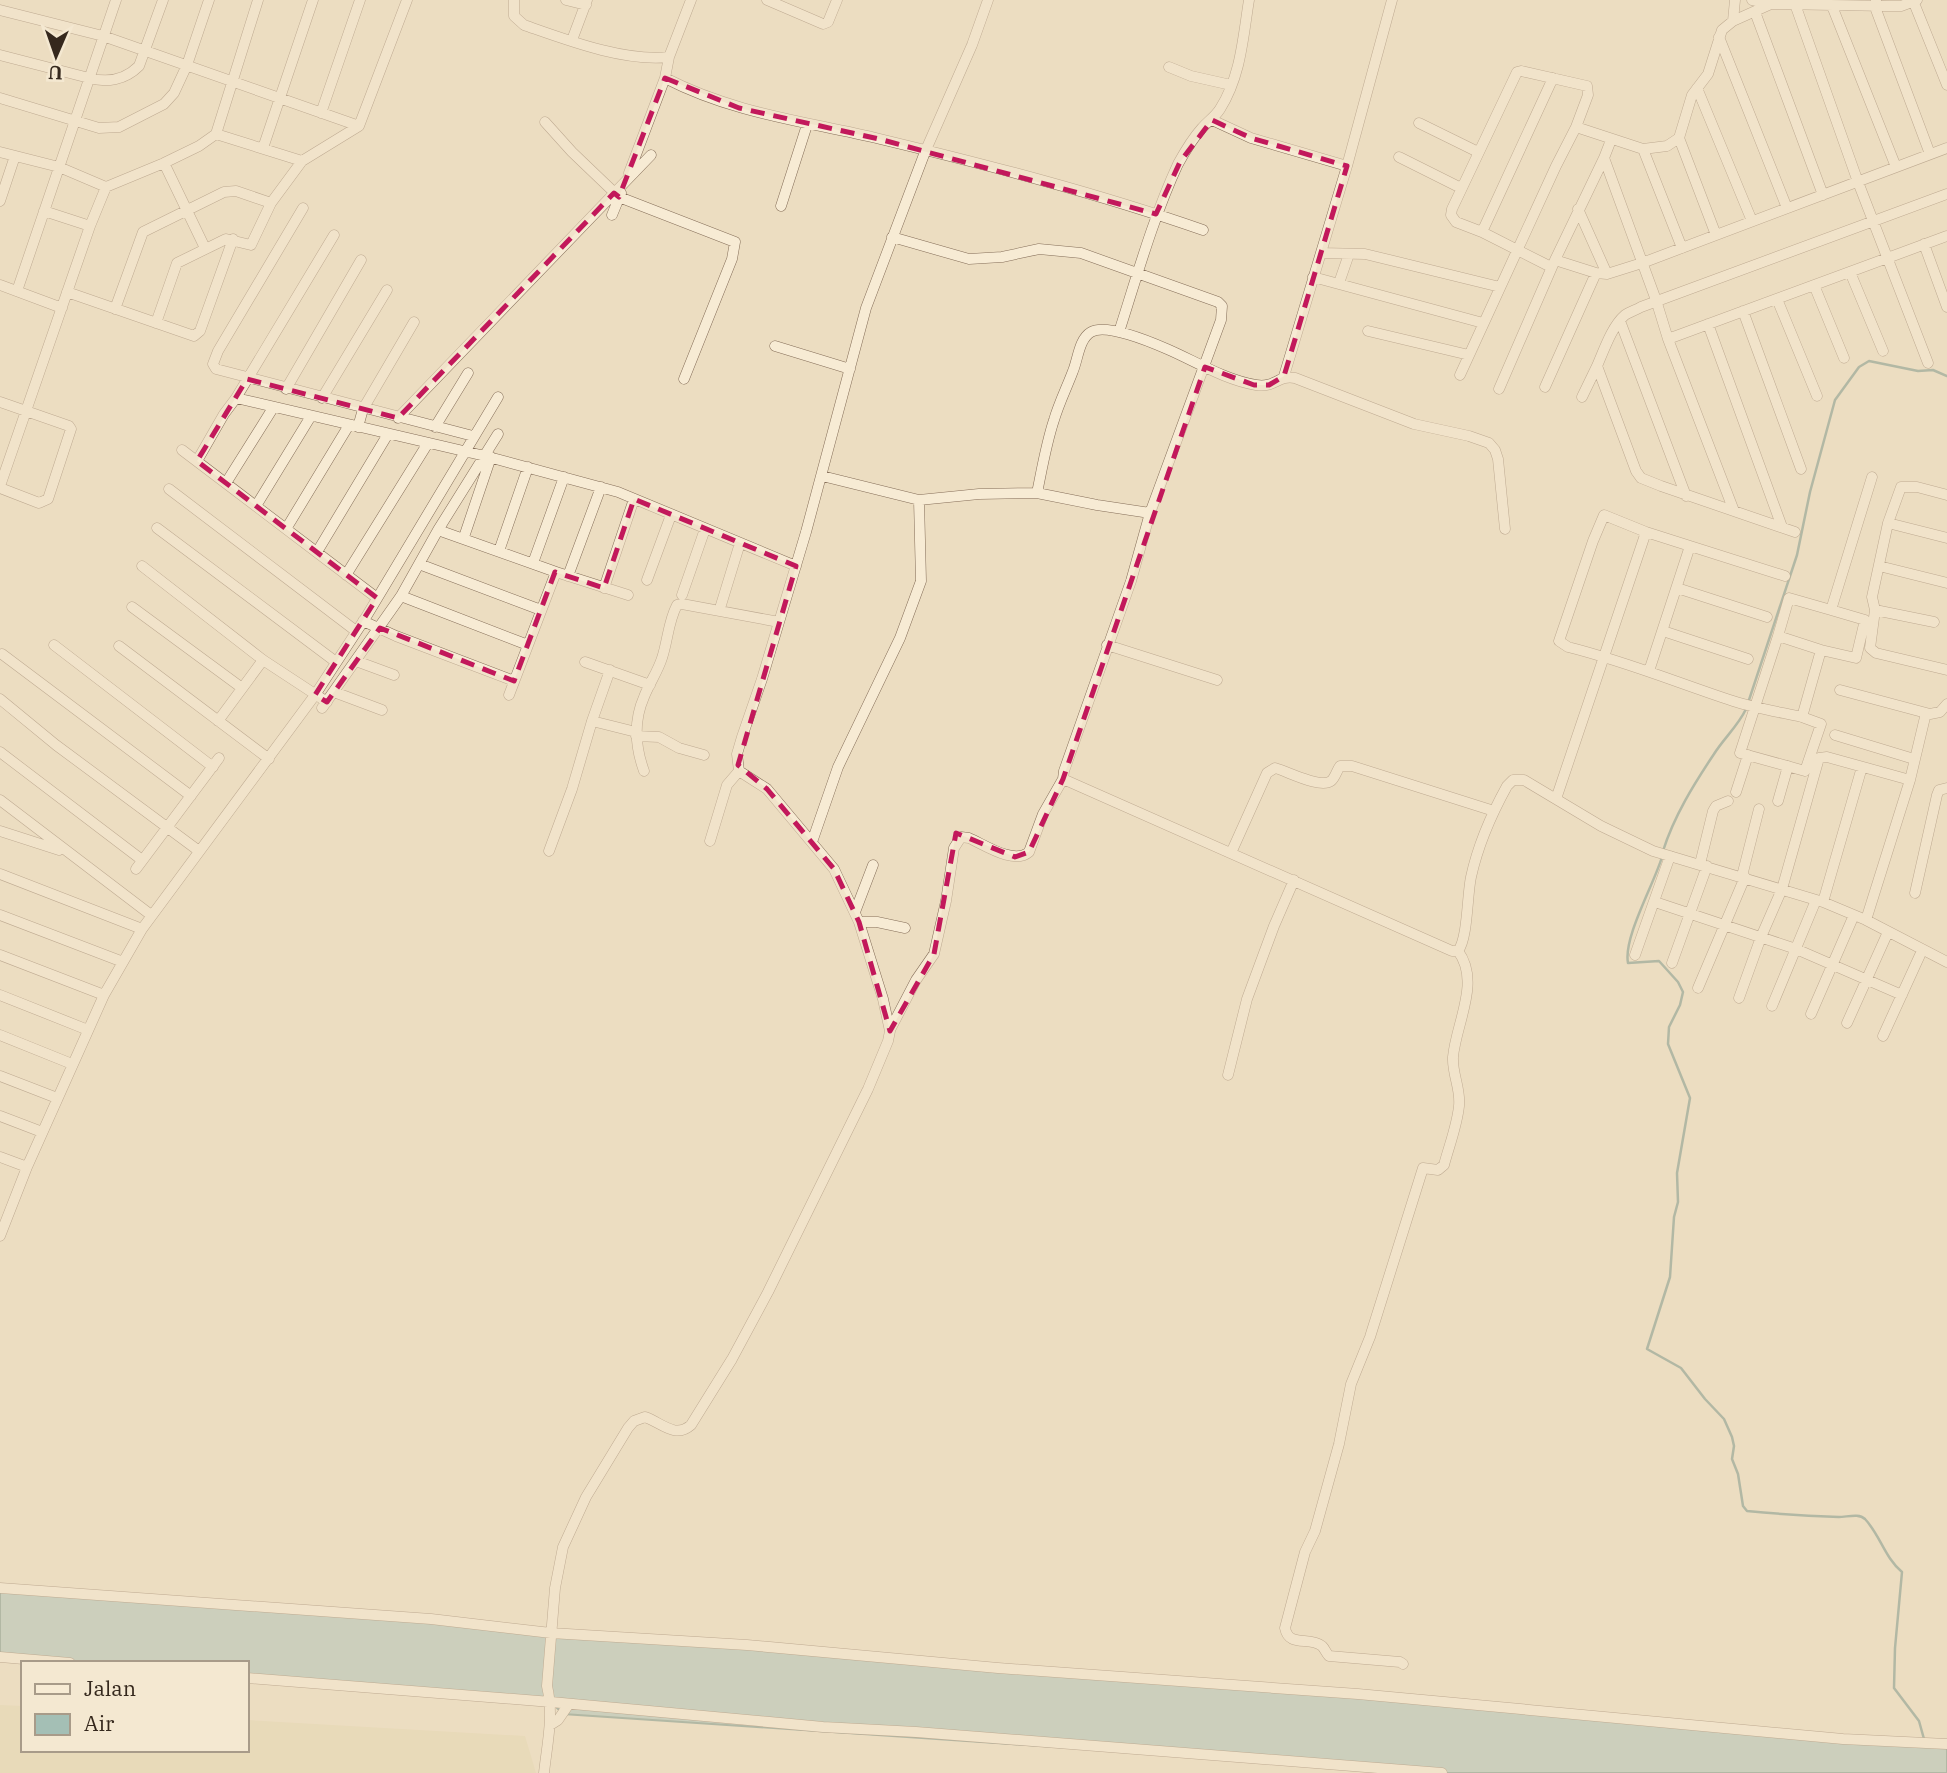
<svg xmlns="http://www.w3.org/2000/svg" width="1947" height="1773" viewBox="0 0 1947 1773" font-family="'IBM Plex Serif',serif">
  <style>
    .farmland { fill: #e2d7af }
    .water { fill: #a4bfb5; stroke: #6b8c82; stroke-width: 2 }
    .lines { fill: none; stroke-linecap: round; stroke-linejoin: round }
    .stream { stroke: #6b8c82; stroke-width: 2.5 }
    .minor-casing { stroke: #856e59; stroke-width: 11 }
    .minor { stroke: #f7ebd4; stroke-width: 10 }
    .marked { fill: none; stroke: #c2185b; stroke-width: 5; stroke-dasharray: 14 9; stroke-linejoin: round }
  </style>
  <rect width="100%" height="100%" fill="#ecddc1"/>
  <path class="farmland" d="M0 1705 23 1706V1750H247V1720L525 1736 536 1773H0Z"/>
  <path class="water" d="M0 1588 1947 1745V1773H1445L563 1714 551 1702 247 1678V1663H54L0 1658Z"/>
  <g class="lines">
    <path class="stream" d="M1748 703 1797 555 1810 492 1835 400 1859 367 1869 361 1918 371 1933 370 1947 376
      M1663 851C1674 816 1694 784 1714 754 1724 738 1738 726 1746 709
      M1662 857C1654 884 1623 938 1628 963L1659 961 1678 982 1683 992 1680 1005 1669 1027 1668 1044 1690 1098 1677 1173 1678 1202 1674 1217 1670 1277 1647 1349 1681 1368 1705 1399 1724 1419 1732 1437 1734 1446 1732 1459 1738 1474 1743 1506 1747 1511C1778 1514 1809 1516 1839 1517 1847 1517 1859 1513 1865 1519 1880 1535 1885 1558 1902 1572L1895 1648 1894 1688 1919 1721 1924 1739"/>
    <g class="minor-casing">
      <path id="minor" d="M514 0V16L524 25C567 40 624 62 669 57
        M566 0 586 5
        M691 0 669 57 665 78C735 114 805 121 880 139 988 165 1097 193 1203 230
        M767 0 823 24 828 22 837 0
        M1752 0 1771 4
        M1876 1 1875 7 1930 154
        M1914 3 1947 85
        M1795 4 1858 182 1928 363
        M1832 6 1896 167
        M0 10 103 36 359 126 407 0
        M1755 12 1823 195
        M1733 21 1735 0
        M1719 37 1787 208
        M572 40 587 0
        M0 55 89 78C107 83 125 80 139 66L163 0
        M1169 67 1191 76 1231 85
        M1697 88 1752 221
        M0 98 99 128 119 127 164 104 174 93 187 65 209 0
        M321 113 360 0
        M1212 120 1251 138 1347 166
        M545 122 572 152 619 197 735 242 732 259 684 379
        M1419 123 1478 152
        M216 134 302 161
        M1679 138 1716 235
        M263 148 313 0
        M1643 149 1682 248
        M0 152 59 167 106 187 164 163 199 146 216 134 258 0
        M1399 157 1461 188
        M1604 158 1656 300 1668 339 1734 511
        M164 163 205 248
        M629 173 665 78
        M0 201 15 156
        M781 206 807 125
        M303 208 218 351 213 364 216 369 473 436
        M1578 209 1607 274
        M44 211 90 226
        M612 215 621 193
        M1482 232 1553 78
        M892 237 969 259 1002 257 1039 249 1081 253 1218 302 1222 306 1221 320 1150 513 1131 581 1064 771 1063 779 1452 951H1458C1468 938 1467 895 1471 877 1478 845 1491 815 1507 786L1513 780H1524L1601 826 1653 851 1823 902 1866 920 1947 962
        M1924 244 1947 307
        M1321 253 1365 254 1500 287
        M1555 260 1604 158 1611 140
        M1551 267 1482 232 1456 222 1451 215 1452 209 1517 72 1521 71 1587 86 1588 95 1576 127
        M1850 272 1883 351
        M1313 277 1483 323
        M1339 283 1349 254
        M0 285 62 308
        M1814 285 1844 358
        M17 291 116 0
        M67 292 194 336 200 331 233 239
        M1777 299 1817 396
        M115 309 143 232 224 192 236 191 271 203
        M1743 311 1801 469
        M1620 321 1686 496
        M156 323 177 263 226 239 251 245 271 203 302 161 359 126
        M1708 324 1782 527
        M1368 331 1469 355
        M1119 332C1137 276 1153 218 1178 164 1184 153 1193 138 1202 128 1208 121 1215 117 1220 109 1241 76 1243 37 1249 0
        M1668 339 1947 236
        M775 346 850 369
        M1460 375 1556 166 1576 127 1643 149 1667 146 1679 138 1692 95 1708 74 1722 30 1733 21 1771 4 1889 6H1901L1917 0
        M1284 376 1347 166 1392 0
        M1545 387 1596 273
        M286 389 361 260
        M1499 389 1555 260 1596 273 1607 274 1642 263 1947 148
        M1582 397 1597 366
        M236 398 334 235
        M322 398 387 290
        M0 402 69 426 71 429 48 499 39 503 0 488
        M398 418 651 155
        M358 427 363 409 414 322
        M435 427 468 373
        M182 450 377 598
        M197 461 224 414 236 398 485 456 618 492 796 566
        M822 476 919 500 979 494 1037 493C1042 469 1046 444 1054 420 1059 403 1067 387 1073 371 1078 359 1079 339 1091 332 1106 323 1151 342 1167 349 1195 361 1225 380 1256 385 1276 388 1277 375 1295 378L1414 424 1469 436 1489 443 1495 450 1498 459 1505 529
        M226 483 273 408
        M0 486 90 226 106 187
        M169 489 356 631
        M1037 493 1097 505 1150 513
        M256 506 311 416
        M1888 523 1947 538
        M157 528 336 662
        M286 529 349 425
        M438 530 556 572 628 595
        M1795 532 1661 486 1641 478 1636 471 1597 366C1604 350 1612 326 1625 315 1629 312 1636 310 1641 307L1947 194
        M464 537 491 457
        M1690 546 1646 532 1604 515 1593 541 1559 641 1568 647C1625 661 1678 683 1733 701 1755 708 1779 712 1802 717L1821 650 1778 636 1740 753 1805 771 1821 724 1802 717
        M499 551 528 467
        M317 552 388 434
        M533 563 564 477
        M419 564 541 610
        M142 566 263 660 327 702
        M1879 566 1947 583
        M346 575 428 443
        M568 576 601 487
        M647 580 671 515
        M604 588 634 499
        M1677 588 1767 617
        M682 595 705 529
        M401 596 528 645
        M721 605 740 543
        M132 607 242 688
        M1875 610 1870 648 1876 653 1947 670
        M363 621 396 636 514 681
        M1934 622 1875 610 1872 597 1888 523 1901 487H1917L1947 495
        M1663 631 1748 659
        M1778 636 1789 598 1831 610
        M54 645 213 767
        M1107 645 1217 680
        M119 646 269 759
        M1821 650 1856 658 1865 620 1831 610 1872 477
        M2 654 191 796
        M356 661 394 675
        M585 662 650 685
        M1649 671 1690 546 1785 576
        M1840 690 1930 714 1940 712 1947 704
        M334 692 382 710
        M509 695 556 572
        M0 699 56 745 199 851
        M322 708 401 596 438 530 498 434
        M218 721 263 660
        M592 721 610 670
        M1835 735 1914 759
        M636 736 659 737 679 748 704 755
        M0 752 142 860
        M644 771C635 746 633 722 644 697 649 684 658 671 662 658 668 640 668 622 677 605L682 604 779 622
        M1736 792 1748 755
        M1556 799 1646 532
        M0 800 151 915
        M1778 801 1788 766
        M0 831 59 850
        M710 841 727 785 739 771
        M812 842 838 767 900 638 921 581 919 500
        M549 851 572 789 592 721 636 732
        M1231 853 1267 773 1275 768C1287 771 1320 789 1331 781 1335 778 1337 770 1340 766H1352L1494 811
        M1700 864 1713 811 1716 806 1728 801
        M136 869 219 758
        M0 874 142 929
        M1742 876 1759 809
        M1915 893 1937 795 1939 790 1947 788
        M1655 902 1796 949 1902 995
        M1823 902 1862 767
        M855 912 873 865
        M0 915 123 962
        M1866 920 1910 780 1926 713
        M859 922H877L905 928
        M0 955 104 995
        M1635 955 1670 856
        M1672 963 1707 866
        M1698 988 1745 877
        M0 995 88 1030
        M1739 998 1761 937 1782 889 1819 758 1827 757 1910 780
        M1772 1006 1816 900
        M1811 1014 1854 915
        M1847 1023 1888 932
        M890 1030 916 980 934 954 946 901 954 848 961 837 969 838C985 845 1014 865 1029 852L1043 814 1063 779
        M0 1035 72 1064
        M1883 1036 1920 955
        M1228 1075 1247 999 1274 926 1294 880
        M0 1076 57 1098
        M0 1116 42 1132
        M0 1157 27 1167 104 995 142 929 315 695 366 617 498 397
        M0 1236 27 1167
        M0 1588 431 1619 551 1633 747 1645 998 1668 1358 1694 1843 1739 1947 1744
        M0 1657 70 1663
        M1403 1664 1400 1662 1329 1656C1326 1653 1325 1649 1322 1646 1309 1636 1289 1648 1285 1628L1305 1552 1315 1531 1339 1444 1351 1384 1370 1337 1423 1168 1438 1170 1444 1165C1449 1146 1457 1126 1459 1106 1461 1089 1452 1074 1453 1057 1456 1023 1481 982 1458 951
        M247 1678 551 1702 823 1727 916 1732 1442 1773
        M550 1725 558 1720 569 1704
        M544 1773C547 1744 554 1716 547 1686L555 1588 563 1547 586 1497 628 1428 634 1421 645 1417C662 1423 675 1439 691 1425L732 1359 768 1292 868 1089 888 1041 890 1031 883 999 859 922 834 869 767 789 739 771 737 754 742 737 762 679 806 532 866 308 925 152 972 45 988 0"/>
    </g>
    <use href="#minor" class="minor"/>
  </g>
  <path d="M0 0H1947V1773H0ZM665 78 739 108 879 139 1156 214 1180 162 1212 120 1251 138 1347 166 1284 376 1269 385H1254L1205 367 1063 779 1029 852 1015 857 956 833 934 954 890 1031 859 922 834 869 767 789 738 765 796 566 634 499 604 588 555 572 514 681 380 628 327 702 315 695 377 598 197 461 247 379 398 418 614 193 619 197Z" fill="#ecddc1" fill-opacity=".55" fill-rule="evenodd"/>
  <path class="marked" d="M665 78 739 108 879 139 1156 214 1180 162 1212 120 1251 138 1347 166 1284 376 1269 385H1254L1205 367 1063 779 1029 852 1015 857 956 833 934 954 890 1031 859 922 834 869 767 789 738 765 796 566 634 499 604 588 555 572 514 681 380 628 327 702 315 695 377 598 197 461 247 379 398 418 614 193 619 197Z"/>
  <rect x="21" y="1661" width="228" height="91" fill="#f4e8d1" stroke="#a89b89" stroke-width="2"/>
  <rect x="35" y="1684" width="35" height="10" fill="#f7ebd4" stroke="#a89b89" stroke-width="2"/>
  <text x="84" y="1696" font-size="21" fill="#35281d">Jalan</text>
  <rect x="35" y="1714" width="35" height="21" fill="#a4bfb5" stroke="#a89b89" stroke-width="2"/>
  <text x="84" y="1731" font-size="21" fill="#35281d">Air</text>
  <g transform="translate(56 56) rotate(182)" stroke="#f4e8d1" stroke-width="5" paint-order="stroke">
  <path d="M0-5L12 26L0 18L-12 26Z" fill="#35281d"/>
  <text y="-10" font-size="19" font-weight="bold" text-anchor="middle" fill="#35281d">U</text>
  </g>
</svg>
